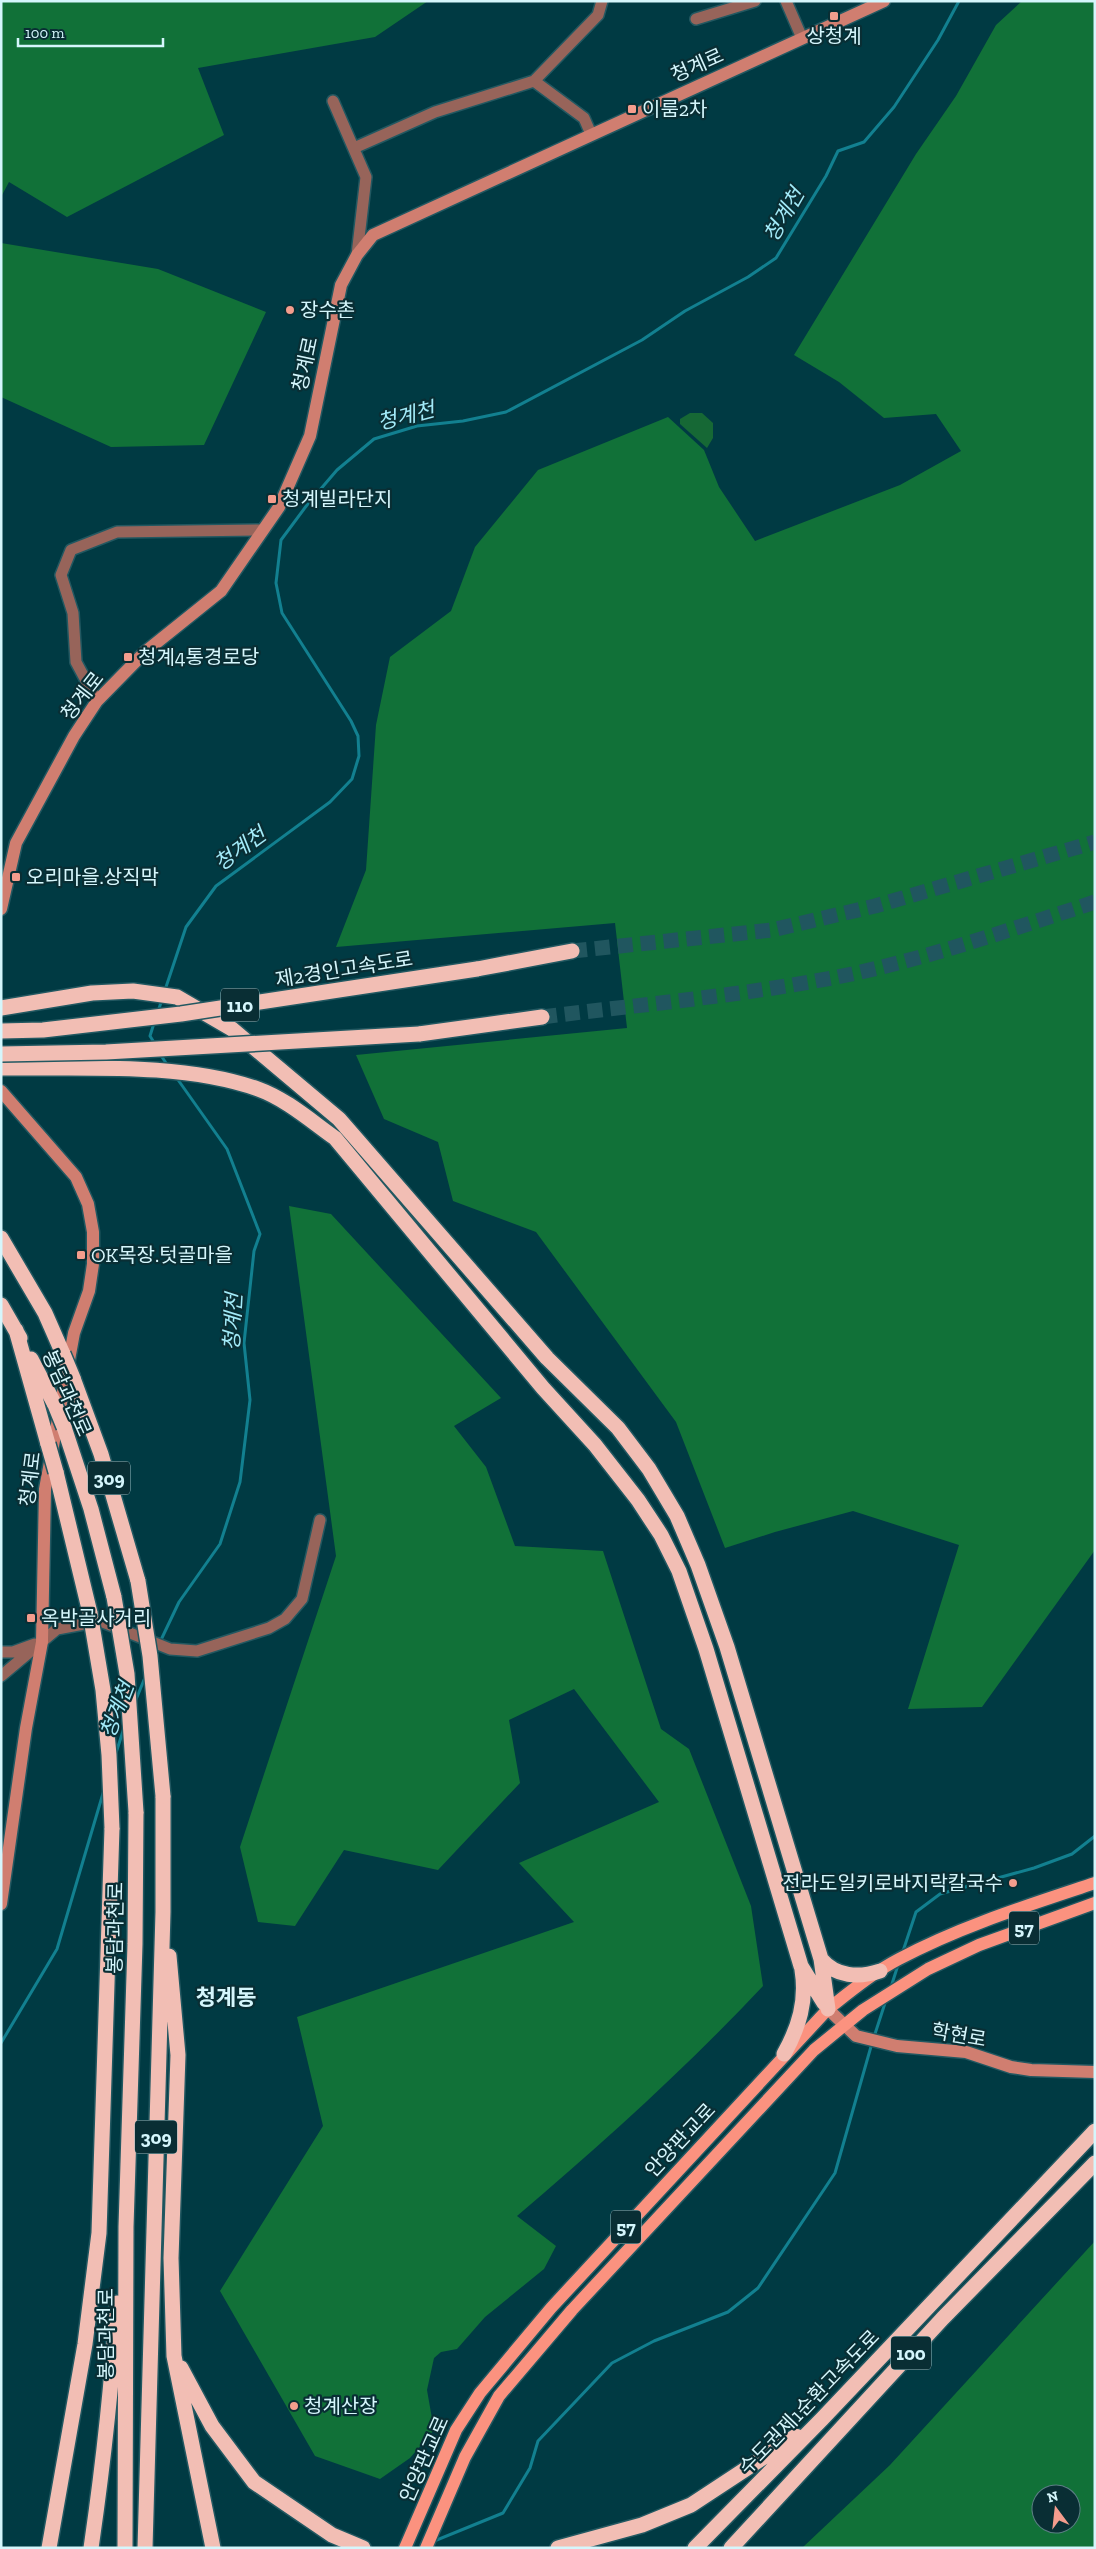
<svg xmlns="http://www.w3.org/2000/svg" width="1096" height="2549" viewBox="0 0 1096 2549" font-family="'Zilla Slab','Noto Sans KR',serif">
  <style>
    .green { fill: #166835 }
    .forest { fill: #117138; fill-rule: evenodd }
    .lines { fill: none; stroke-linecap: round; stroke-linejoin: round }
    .stream { stroke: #128090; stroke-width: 3 }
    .highway-tunnel { stroke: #20565f; stroke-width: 15; stroke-dasharray: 15 8; stroke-linecap: butt }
    .street-casing { stroke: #225861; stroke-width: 14 }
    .secondary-casing { stroke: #225861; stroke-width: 15 }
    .primary-casing { stroke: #225861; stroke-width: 15 }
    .highway-casing { stroke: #225861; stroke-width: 18 }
    .street { stroke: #97645a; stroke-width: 11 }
    .secondary { stroke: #d07e70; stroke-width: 12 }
    .primary { stroke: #fb927f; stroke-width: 12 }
    .highway { stroke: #f2beb4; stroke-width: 15 }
    .highway-bridge-casing { stroke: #225861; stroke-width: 18; stroke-linecap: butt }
    .highway-bridge { stroke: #f2beb4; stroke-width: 15 }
    .poi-dot { fill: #f49d8d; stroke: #092e34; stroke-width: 2 }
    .labels { text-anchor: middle; stroke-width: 4.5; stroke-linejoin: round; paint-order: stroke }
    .shield { fill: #092e34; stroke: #98bac0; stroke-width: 1 }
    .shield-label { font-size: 19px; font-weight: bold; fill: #d5f6fc }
    .poi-label { font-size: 20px; fill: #d5f6fc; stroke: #092e34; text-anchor: start }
    .street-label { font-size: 20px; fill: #d5f6fc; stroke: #092e34 }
    .water-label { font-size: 21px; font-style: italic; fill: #a3ebf9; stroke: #092e34 }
    .quarter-label { font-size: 22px; font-weight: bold; fill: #d5f6fc; stroke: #092e34 }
  </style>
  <rect width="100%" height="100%" fill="#003a43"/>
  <path class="green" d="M690 413H702L713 423V438L707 448 680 424V419Z"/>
  <path class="forest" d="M1 1H428L375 37 198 68 224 135 67 217 9 182 1 197Z
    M1022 1H1095V1550L982 1707 908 1709 959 1545 853 1511 775 1532 725 1548 676 1422 536 1232 453 1201 438 1142 384 1119 356 1055 627 1028 615 923 336 947 366 870 376 725 390 657 451 611 475 547 538 470 668 417 704 450 719 487 755 541 900 485 961 451 936 414 884 418 839 382 794 355 916 154 956 96 996 25Z
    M1 243 158 269 266 312 204 445 111 447 1 397Z
    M289 1206 331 1214 501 1398 454 1426 486 1467 515 1546 603 1551 661 1729 689 1749 751 1906 763 1986C686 2068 603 2143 517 2216L556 2246 544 2269 485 2317 457 2349 441 2352 434 2358 427 2390 434 2430 410 2458 380 2479 315 2456 220 2291 323 2126 297 2017 574 1922 519 1863 659 1802 574 1689 509 1720 520 1783 438 1870 344 1850 295 1926 258 1922 240 1847 336 1556Z
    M1095 2241V2548H802L890 2465ZM1041 2494H1071V2524H1041Z"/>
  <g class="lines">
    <path class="stream" d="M165 990 186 927 216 886 330 802 352 779 359 756 358 736 351 721 282 613 276 583 281 540 307 505 337 470 374 439 417 426 463 421 506 412 642 340 685 311 748 277 776 258 826 176 838 151 864 142 894 107 938 40 959 1
      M158 1012 162 999
      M154 1023 150 1036 155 1044
      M160 1054 168 1066
      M160 1642 179 1602 220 1544 240 1482 250 1400 244 1343 254 1251 260 1234 227 1149 176 1077
      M135 1702 146 1675
      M115 1756 124 1728
      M902 1954 916 1912 940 1894 1034 1868 1072 1854 1095 1836
      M891 1987 898 1965
      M874 2037 886 2000
      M1 2043 57 1949 104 1790
      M432 2542 503 2513 530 2468 538 2441 612 2363 654 2341 728 2312 758 2288 835 2173 872 2043"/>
    <path class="highway-tunnel" d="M572 951 772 930 875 906 1095 842
      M542 1017C645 1004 750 995 852 974 935 956 1015 928 1095 902"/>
    <g class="street-casing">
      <path id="street" d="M786 1 802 38
        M696 19 755 1
        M534 81 584 118 591 134
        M333 101 366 177 357 255
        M354 148 435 112 534 81 598 15 602 1
        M97 701 76 662 73 613 61 575 71 550 117 532 263 530
        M1 1652H13L35 1644
        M1 1676 57 1629 100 1621 170 1649 197 1651 269 1628 285 1619 302 1599 320 1520"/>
    </g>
    <g class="secondary-casing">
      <path id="secondary" d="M1 909 16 843 74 736 97 701 145 652 221 591 279 507 310 436 341 285 357 255 373 235 884 1
        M1 1091 76 1177 88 1204 93 1232V1264L89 1291 74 1333 45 1489 42 1642 26 1728 1 1904
        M828 2009 856 2036 897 2046 966 2052 1011 2067 1031 2070 1095 2072"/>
    </g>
    <g class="primary-casing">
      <path id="primary" d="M405 2548 456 2430 480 2393 551 2308 828 2009C851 1991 874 1972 899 1959 961 1926 1029 1905 1095 1883
        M426 2548 465 2457 499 2396 572 2310 814 2050 863 2010 928 1969 979 1945 1095 1903"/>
    </g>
    <g class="highway-casing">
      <path id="highway" d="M477 969 572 951
        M1 1008 92 993 133 991 177 997 232 1029 339 1119 547 1358 618 1428 649 1469 677 1516 698 1565 727 1647 821 1959 828 2009
        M419 1034 542 1017
        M1 1068C82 1069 182 1062 258 1089 286 1099 311 1121 335 1138L543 1388 595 1445 638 1500 661 1535 679 1571 706 1649 801 1966 824 2003
        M1 1238 45 1313 63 1354
        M1 1305 20 1338
        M16 1330 48 1444
        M31 1359 55 1405
        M73 1378 101 1454 138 1581
        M64 1427 91 1509 114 1597
        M56 1472 90 1613
        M169 1956 178 2055 171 2258 174 2356 213 2548
        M821 1959C836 1977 859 1978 880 1971
        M784 2054C799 2027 807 2001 802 1970
        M181 2368 212 2426 254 2482 332 2535 363 2548
        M49 2548 85 2344 99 2233 112 1828
        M91 2548C103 2466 112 2385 117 2303
        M125 2548 126 2227 135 1944 136 1812
        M145 2548 163 1912V1796
        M558 2548 642 2525 691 2505 796 2436
        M695 2548 822 2419 1095 2131
        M731 2548 943 2318 1095 2163"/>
    </g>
    <use href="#street" class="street"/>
    <use href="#secondary" class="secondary"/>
    <use href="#primary" class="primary"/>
    <use href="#highway" class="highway"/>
    <g class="highway-bridge-casing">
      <path id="highway-bridge" d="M1 1031 43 1030 181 1014 477 969
        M1 1054 106 1052 419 1034
        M63 1354 73 1378
        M55 1405 64 1427
        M48 1444 56 1472
        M138 1581 150 1656 163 1796
        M114 1597 127 1674 136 1812
        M90 1613 103 1690 109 1755 112 1828"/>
    </g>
    <use href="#highway-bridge" class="highway-bridge"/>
  </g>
  <g class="poi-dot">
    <rect x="829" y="11" width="10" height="10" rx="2.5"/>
    <rect x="627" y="104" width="10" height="10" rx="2.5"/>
    <circle cx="290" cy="310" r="5"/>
    <rect x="267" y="494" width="10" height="10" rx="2.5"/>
    <rect x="123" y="652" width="10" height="10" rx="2.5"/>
    <rect x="11" y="872" width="10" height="10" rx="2.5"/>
    <rect x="76" y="1250" width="10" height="10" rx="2.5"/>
    <rect x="26" y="1613" width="10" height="10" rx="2.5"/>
    <circle cx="1013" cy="1883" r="5"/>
    <circle cx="294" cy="2406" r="5"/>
  </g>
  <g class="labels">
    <g class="shield">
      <rect x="221" y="988.5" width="38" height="33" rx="4"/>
      <rect x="88" y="1461.5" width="42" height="33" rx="4"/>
      <rect x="1009" y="1911.5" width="30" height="33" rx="4"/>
      <rect x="135" y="2120.5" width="42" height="33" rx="4"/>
      <rect x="611" y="2210.5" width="30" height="33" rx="4"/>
      <rect x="891" y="2336.5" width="40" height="33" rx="4"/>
    </g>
    <g class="shield-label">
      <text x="240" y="1012">110</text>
      <text x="109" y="1485">309</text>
      <text x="1024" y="1935">57</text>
      <text x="156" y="2144">309</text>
      <text x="626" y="2234">57</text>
      <text x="911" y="2360">100</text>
    </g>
    <g class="poi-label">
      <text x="834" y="43" text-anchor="middle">상청계</text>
      <text x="642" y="116">이룸2차</text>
      <text x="300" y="317">장수촌</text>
      <text x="282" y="506">청계빌라단지</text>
      <text x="138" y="664">청계4통경로당</text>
      <text x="26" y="884">오리마을.상직막</text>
      <text x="91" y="1262">OK목장.텃골마을</text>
      <text x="41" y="1625">옥박골사거리</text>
      <text x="1003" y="1890" text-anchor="end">전라도일키로바지락칼국수</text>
      <text x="304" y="2413">청계산장</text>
    </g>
    <g class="street-label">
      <text transform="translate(697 65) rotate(-24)" y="7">청계로</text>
      <text transform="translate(305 364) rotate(-78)" y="7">청계로</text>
      <text transform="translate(82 696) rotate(-52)" y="7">청계로</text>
      <text transform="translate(344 969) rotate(-9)" y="7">제2경인고속도로</text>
      <text transform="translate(67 1393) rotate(66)" y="7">봉담과천로</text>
      <text transform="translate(30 1479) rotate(-83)" y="7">청계로</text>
      <text transform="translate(115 1928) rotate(-89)" y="7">봉담과천로</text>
      <text transform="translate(959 2035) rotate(10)" y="7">학현로</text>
      <text transform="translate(680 2140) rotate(-47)" y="7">안양판교로</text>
      <text transform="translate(106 2334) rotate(-90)" y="7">봉담과천로</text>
      <text transform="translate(809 2402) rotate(-46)" y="7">수도권제1순환고속도로</text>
      <text transform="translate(424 2459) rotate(-66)" y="7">안양판교로</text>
    </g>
    <g class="water-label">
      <text transform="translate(784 215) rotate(-60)" y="7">청계천</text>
      <text transform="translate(406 416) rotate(-14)" y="7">청계천</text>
      <text transform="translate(240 849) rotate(-36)" y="7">청계천</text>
      <text transform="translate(233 1322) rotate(-87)" y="7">청계천</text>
      <text transform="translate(117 1710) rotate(-69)" y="7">청계천</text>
    </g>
    <g class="quarter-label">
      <text x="226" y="2005">청계동</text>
    </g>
  </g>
  <rect width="1096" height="2549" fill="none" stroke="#d5f6fc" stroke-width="5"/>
  <g transform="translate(1056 2509) rotate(345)"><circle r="24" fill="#092e34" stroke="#5b7e84"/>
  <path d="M0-4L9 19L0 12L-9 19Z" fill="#f49d8d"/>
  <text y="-8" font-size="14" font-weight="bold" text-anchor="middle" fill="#d5f6fc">N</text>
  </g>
  <path d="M18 38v8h145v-8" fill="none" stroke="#d5f6fc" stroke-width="2.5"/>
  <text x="25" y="38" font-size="15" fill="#d5f6fc" stroke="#092e34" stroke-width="4" paint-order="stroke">100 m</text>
</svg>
